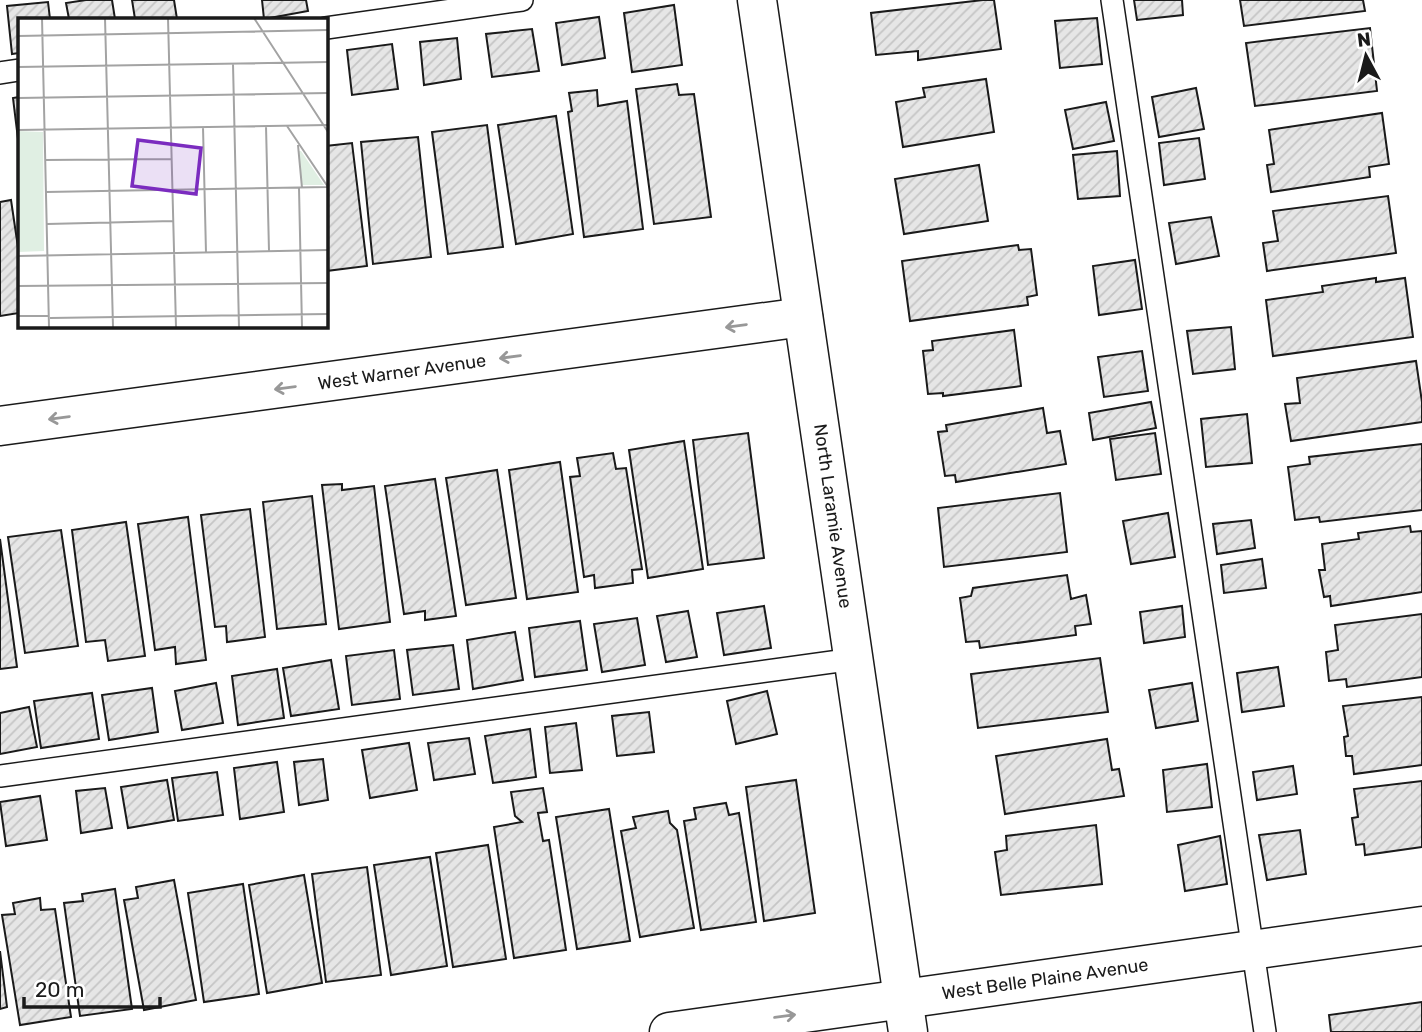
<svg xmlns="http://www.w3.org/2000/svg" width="1422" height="1032" viewBox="0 0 1422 1032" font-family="Rubik,sans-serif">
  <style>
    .building { fill: url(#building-hatch); stroke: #1a1a1a; stroke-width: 2 }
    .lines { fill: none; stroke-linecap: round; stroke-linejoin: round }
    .lane-casing { stroke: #1a1a1a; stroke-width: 24 }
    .street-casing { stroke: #1a1a1a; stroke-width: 41 }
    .secondary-casing { stroke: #1a1a1a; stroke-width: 41 }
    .lane { stroke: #fff; stroke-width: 21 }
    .street { stroke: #fff; stroke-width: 38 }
    .secondary { stroke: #fff; stroke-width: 38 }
    .oneway { stroke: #989898 }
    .labels { text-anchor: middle; stroke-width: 5; stroke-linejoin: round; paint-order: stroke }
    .street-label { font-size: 18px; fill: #1a1a1a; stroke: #fff }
    .inset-road { fill: none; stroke: #a3a3a3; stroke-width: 2 }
    .view { fill: #7b2cbf; fill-opacity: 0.15; stroke: #7b2cbf; stroke-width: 3.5 }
    .inset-edge { fill: none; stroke: #1a1a1a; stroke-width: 3.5 }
  </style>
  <defs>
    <pattern id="building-hatch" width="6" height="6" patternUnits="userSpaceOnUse" patternTransform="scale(1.75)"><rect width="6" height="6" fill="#e6e6e6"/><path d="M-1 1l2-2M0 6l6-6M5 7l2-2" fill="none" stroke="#c5c5c5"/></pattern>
  </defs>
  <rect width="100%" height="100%" fill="#fff"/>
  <path class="building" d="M86 0H112L115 19H69L66 3Z
    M132 0H174L177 19H135Z
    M262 0H306L308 11 264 19Z
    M983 0H994L1001 49 918 60V51L876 55 871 13Z
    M1134 0H1182L1183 15 1137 20Z
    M1240 0H1363L1365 11 1244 26Z
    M48 2 50 19H19V53L12 54 7 6Z
    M674 5 682 65 632 72 624 13Z
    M599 17 605 58 562 65 556 23Z
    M1097 18 1102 64 1060 68 1055 21Z
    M1370 28 1377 91 1255 106 1246 43Z
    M532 29 539 71 492 77 486 34Z
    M457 38 461 79 424 85 420 42Z
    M392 44 398 89 352 95 347 50Z
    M986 79 994 132 903 147 896 102 925 97 923 88Z
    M677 84 679 95 694 94 711 217 654 224 636 89Z
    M1196 88 1204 129 1159 137 1152 97Z
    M597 90 598 106 627 101 643 229 584 237 568 112 572 111 569 93Z
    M19 97V138L18 139 13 98Z
    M1106 102 1114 141 1073 149 1065 110Z
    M1382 113 1389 164 1369 167 1370 177 1271 192 1267 165 1274 164 1269 130Z
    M556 116 573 234 516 244 498 125Z
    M487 125 503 247 448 254 432 132Z
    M418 137 431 257 373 264 361 142Z
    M1199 138 1205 179 1164 185 1159 143Z
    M352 143 367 266 326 271V146Z
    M1117 151 1120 196 1078 199 1073 155Z
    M979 165 988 221 904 234 895 179Z
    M1388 196 1396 253 1267 271 1263 243 1278 241 1273 211Z
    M11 200 19 254V313L0 316V202Z
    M1211 217 1219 256 1176 264 1169 223Z
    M1018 245 1019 250 1031 249 1037 295 1027 297 1028 305 910 321 902 261Z
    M1135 260 1142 309 1099 315 1093 266Z
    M1376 278V282L1405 278 1413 337 1273 356 1266 300 1323 292 1322 286Z
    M1231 327 1235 369 1193 374 1187 331Z
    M1014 330 1021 386 943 396V393L928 394 923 351 933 350 932 341Z
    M1142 351 1148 391 1104 397 1098 357Z
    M1416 361 1422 402V422L1291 441 1285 404 1300 403 1297 378Z
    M1151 402 1156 428 1093 440 1089 413Z
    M1043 408 1047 433 1060 431 1066 464 956 482 955 475 945 476 938 432 947 431 946 425Z
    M1247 414 1252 463 1206 467 1201 419Z
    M748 433 764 558 708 565 693 440Z
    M1155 433 1161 474 1116 480 1110 439Z
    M684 441 703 569 648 578 629 450Z
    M1422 444V510L1320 522 1319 517 1295 520 1288 467 1310 464 1309 457Z
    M613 453 616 469 626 468 642 569 632 570 633 583 595 588 594 575 584 577 570 477 580 476 577 458Z
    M560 462 578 592 527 599 509 470Z
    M497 470 516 598 466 605 446 478Z
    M435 479 456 616 425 620V611L404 614 385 486Z
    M342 484V490L374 486 390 622 339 629 322 485Z
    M1060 493 1067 552 944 567 938 508Z
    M312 496 326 624 277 629 263 502Z
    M250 509 265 637 227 642 226 626 215 627 201 515Z
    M1168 513 1175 557 1131 564 1123 521Z
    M188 517 206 660 176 664 175 647 155 650 138 524Z
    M1251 520 1255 548 1217 554 1213 524Z
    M126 522 145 656 108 661 105 640 86 642 72 530Z
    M1410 526 1411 532 1422 531V592L1331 606 1330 596 1324 597 1319 570H1325L1322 544 1359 539 1358 533Z
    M61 530 78 646 25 653 8 537Z
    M0 539 17 667 0 669Z
    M1262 559 1266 588 1224 593 1221 565Z
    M1067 575 1071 599 1086 595 1091 624 1075 626 1076 635 980 648 979 641 966 642 960 598 971 596 973 588Z
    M764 606 771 648 724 655 717 613Z
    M1182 606 1185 637 1144 643 1140 612Z
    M688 611 697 657 666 662 657 616Z
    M1422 614V677L1347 687 1346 679 1329 681 1326 652 1338 650 1335 625Z
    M637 618 645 665 602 672 594 624Z
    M580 621 587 670 535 677 529 628Z
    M515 632 523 680 473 689 467 640Z
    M453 645 459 689 413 695 407 650Z
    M394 650 400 699 352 705 346 656Z
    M1100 658 1108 712 978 728 971 674Z
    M331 660 339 709 291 716 283 668Z
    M1278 667 1284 706 1242 712 1237 673Z
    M277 669 284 718 238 725 232 676Z
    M216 683 223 723 182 730 175 691Z
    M1192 683 1198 721 1156 728 1149 690Z
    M152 688 158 732 109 740 102 695Z
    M767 691 777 734 736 744 727 701Z
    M92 693 99 739 41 748 34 701Z
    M1422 697V765L1354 774 1352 756H1346L1344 737 1348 736 1343 706Z
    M29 707 37 747 0 754V713Z
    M649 712 654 752 617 756 612 716Z
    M576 723 582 770 550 773 545 727Z
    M530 729 536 777 493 783 485 736Z
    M469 738 475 774 434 780 428 743Z
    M1107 739 1112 770 1119 769 1124 796 1005 814 996 756Z
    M409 743 417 790 370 798 362 750Z
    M323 759 328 800 299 805 294 762Z
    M277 762 284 812 240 819 234 768Z
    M1207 764 1212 807 1167 812 1163 770Z
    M1293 766 1297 794 1257 800 1253 772Z
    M217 772 223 815 178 821 172 778Z
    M167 780 174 820 128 828 121 787Z
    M796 780 815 913 764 921 746 787Z
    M1422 781V847L1365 855 1364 844 1356 845 1352 818 1358 817 1354 789Z
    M105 788 112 828 81 833 76 791Z
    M543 788 547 812 538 813 543 841 549 840 566 950 514 958 494 827 522 822 515 816 511 792Z
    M40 796 47 840 6 846 0 802Z
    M726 803 729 815 739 813 756 922 701 930 684 821 696 819 694 808Z
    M609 809 630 941 577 949 556 817Z
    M668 811 670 823 677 830 694 928 640 937 621 831 636 828 633 817Z
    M1096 825 1102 884 1001 895 995 852 1007 850 1006 836Z
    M1300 830 1306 874 1267 880 1259 835Z
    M1220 836 1227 884 1185 891 1178 845Z
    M488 845 506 959 453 967 436 853Z
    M430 857 447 966 391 975 374 865Z
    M367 867 381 975 326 982 312 874Z
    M304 875 322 983 267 993 249 885Z
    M174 880 196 1000 144 1010 124 900 138 898 136 887Z
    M243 884 259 994 204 1002 188 893Z
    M115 889 132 1009 80 1016 64 903 83 901 82 894Z
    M40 898 41 910 55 909 71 1017 20 1025 2 915 15 914 13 903Z
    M0 951 7 1007 0 1009Z
    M1422 1002V1032H1331L1329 1015Z"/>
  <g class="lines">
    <g class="lane-casing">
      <path id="lane" d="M1112 0 1265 1032
        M326 28 522 0
        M0 73 19 70
        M0 776 854 659"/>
    </g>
    <g class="street-casing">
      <path id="street" d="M0 426 803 317
        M669 1032 1422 926"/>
    </g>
    <g class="secondary-casing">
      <path id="secondary" d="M757 0 908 1032"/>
    </g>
    <use href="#lane" class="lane"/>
    <use href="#street" class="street"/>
    <use href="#secondary" class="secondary"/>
  </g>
  <defs><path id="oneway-shaft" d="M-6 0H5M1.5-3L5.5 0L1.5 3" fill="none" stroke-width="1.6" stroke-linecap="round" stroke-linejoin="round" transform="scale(1.75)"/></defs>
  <g class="oneway">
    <use href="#oneway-shaft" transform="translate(736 326) rotate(172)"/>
    <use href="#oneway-shaft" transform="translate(510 357) rotate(172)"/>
    <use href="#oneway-shaft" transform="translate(285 388) rotate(172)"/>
    <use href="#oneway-shaft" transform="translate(59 418) rotate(172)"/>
    <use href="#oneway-shaft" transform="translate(785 1016) rotate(-8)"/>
  </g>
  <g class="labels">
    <g class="street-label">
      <text transform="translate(402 372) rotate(-8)" y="6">West Warner Avenue</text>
      <text transform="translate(833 516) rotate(82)" y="6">North Laramie Avenue</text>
      <text transform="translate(1045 979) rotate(-8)" y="6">West Belle Plaine Avenue</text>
    </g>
  </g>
  <g transform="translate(18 18)">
    <rect width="310" height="310" fill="#fff"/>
    <path d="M0 113 25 114 26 233 0 234ZM280 133H283L306 167H284Z" fill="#e0efe3"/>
    <path class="inset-road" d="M24 0 31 309M87 0 95 309M150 0 158 309M236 0 310 114M0 18 310 12M215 46 221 309M0 49 310 44M0 80 310 75M248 108 251 233M269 108 310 169M185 109 188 235M0 112 310 107M280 127 284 170M27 142 154 141M281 170 284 309M28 174 310 169M29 206 155 203M0 238 310 232M0 268 310 265M0 298H31M32 300 310 296"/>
    <path class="view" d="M120 122 183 130 178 176 114 168Z"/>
    <rect width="310" height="310" class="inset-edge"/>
  </g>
  <g transform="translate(1366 56) rotate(353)" stroke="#ffffff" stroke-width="5" paint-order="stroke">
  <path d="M0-5L12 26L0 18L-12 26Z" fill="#1a1a1a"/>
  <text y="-10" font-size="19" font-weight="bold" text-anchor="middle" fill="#1a1a1a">N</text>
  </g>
  <path d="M24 997v10h136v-10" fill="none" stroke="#1a1a1a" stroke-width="3.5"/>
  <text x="35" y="997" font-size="21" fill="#1a1a1a" stroke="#ffffff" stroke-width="5" paint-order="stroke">20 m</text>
</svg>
